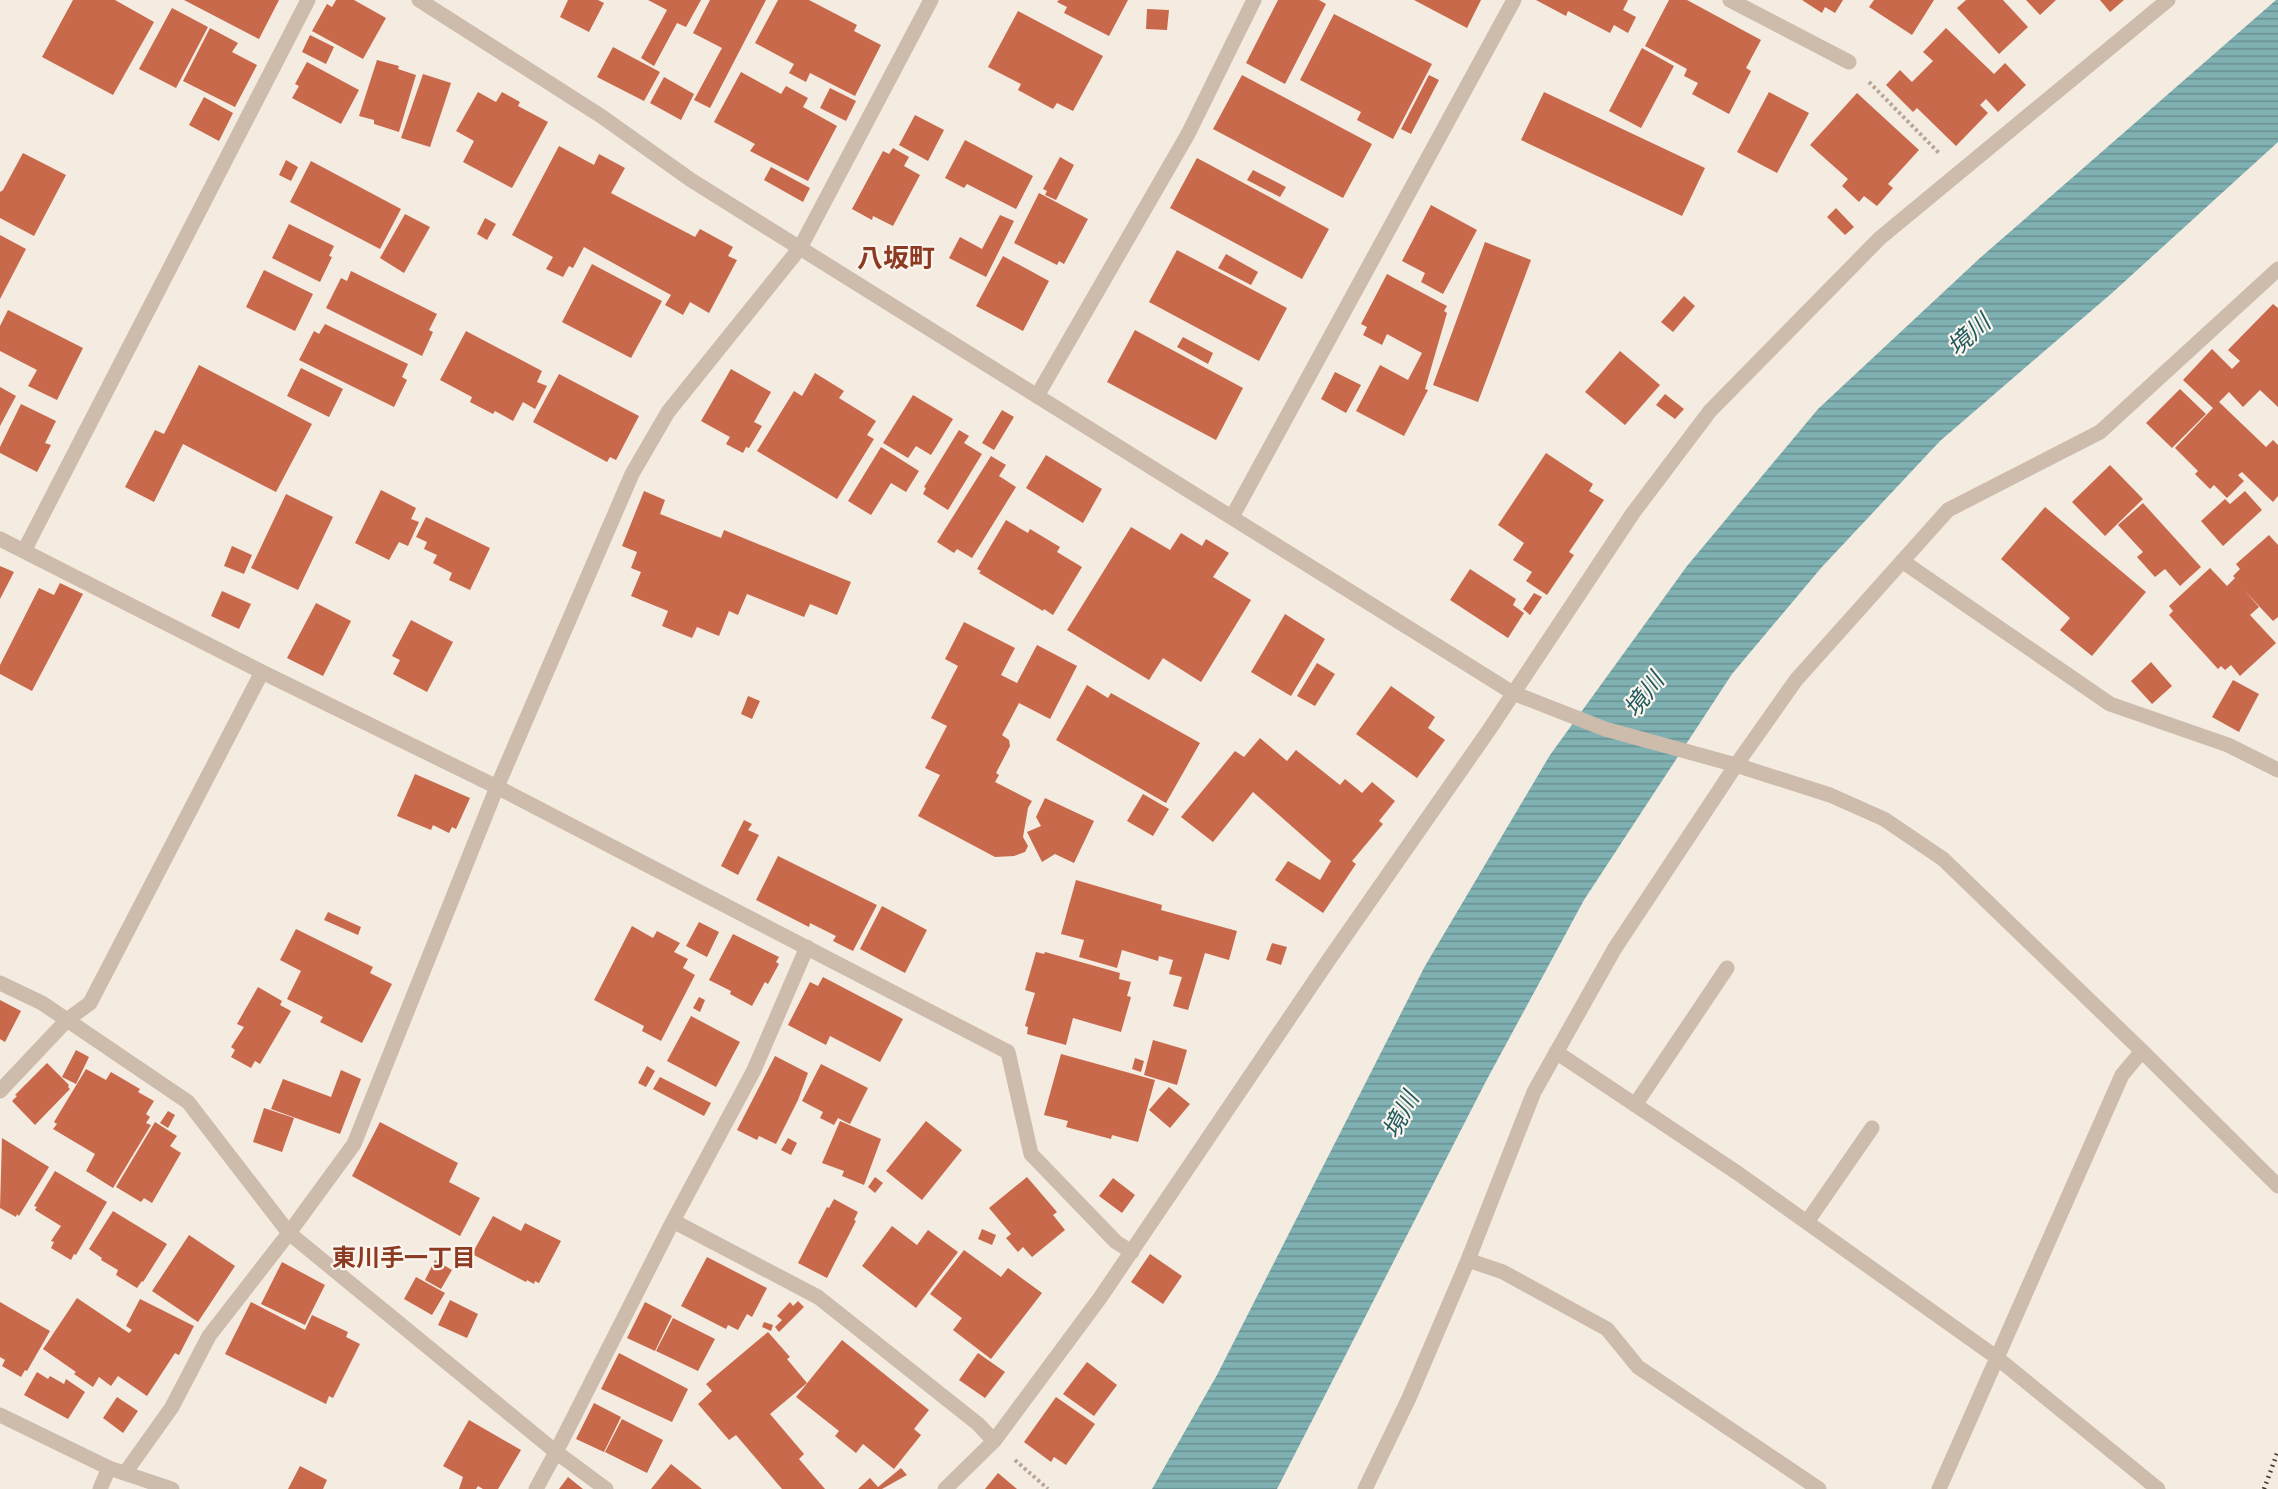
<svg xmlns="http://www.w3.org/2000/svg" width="2278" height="1489" viewBox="0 0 2278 1489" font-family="Karla,'Noto Sans JP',sans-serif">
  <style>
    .water { fill: url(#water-rules) }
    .building { fill: #c8694b }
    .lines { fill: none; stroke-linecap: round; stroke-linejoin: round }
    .path { stroke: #b9a596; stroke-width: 4; stroke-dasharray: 3 3; stroke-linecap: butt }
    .minor { stroke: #cdbbac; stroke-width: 15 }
    .tertiary { stroke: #cdbbac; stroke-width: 15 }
    .rail { stroke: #3b302b; stroke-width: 4.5; stroke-dasharray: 1.5 4.5; stroke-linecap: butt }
    .labels { text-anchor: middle; stroke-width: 4.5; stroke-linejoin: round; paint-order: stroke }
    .water-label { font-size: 24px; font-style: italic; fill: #1f5a5e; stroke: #fbf5ee }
    .neighbourhood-label { font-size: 24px; font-weight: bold; fill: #8c3b22; stroke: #fbf5ee }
    .quarter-label { font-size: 26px; font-weight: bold; fill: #8c3b22; stroke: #fbf5ee }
  </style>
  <defs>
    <pattern id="water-rules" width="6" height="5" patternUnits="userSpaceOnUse" patternTransform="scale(1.5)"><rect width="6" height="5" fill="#7fb0b2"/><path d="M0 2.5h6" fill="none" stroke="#699091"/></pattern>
  </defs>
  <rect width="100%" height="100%" fill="#f4ebe1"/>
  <path class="water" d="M2276 0H2278V142L2112 293 1940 441 1821 568 1732 674 1584 900 1485 1083 1277 1489H1152L1217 1375 1425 966 1550 755 1687 566 1818 409 1980 258Z"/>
  <path class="building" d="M73 0H115L154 22 113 95 42 57Z
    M184 0H279L259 39Z
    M336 0H354L386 18 363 59 312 31 327 4 332 7Z
    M568 0H598L604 3 589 32 560 17Z
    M648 0H701L686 27 677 23 654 66 641 58 667 10Z
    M710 0H766L710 108 694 100 722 48 693 33Z
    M778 0H809L857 25 854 31 881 45 855 96 810 73 806 82 789 73 794 64 755 43Z
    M1059 0H1128L1109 36 1064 13 1067 7 1057 2Z
    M1278 0H1319L1326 4 1285 84 1246 63Z
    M1414 0H1481L1467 28Z
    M1536 0H1628L1623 10 1636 17 1628 33 1614 25 1610 33 1568 11 1566 16Z
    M1669 0H1687L1761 40 1746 68 1751 71 1729 114 1692 94 1698 83 1684 76 1687 69 1645 46Z
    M1802 0H1843L1835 13 1825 7 1822 13Z
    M1874 0H1934L1912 35 1869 7Z
    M1966 0H2003L2028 27 1999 54 1957 8Z
    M2026 0H2056L2040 15Z
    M2100 0H2124L2110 12Z
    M172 8 208 27 176 88 139 69Z
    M1147 9 1169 10 1167 30 1146 29Z
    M1018 11 1103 56 1073 111 1057 103 1053 109 1018 90 1021 84 988 67Z
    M1334 14 1432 64 1393 139 1357 120 1361 112 1300 80Z
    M210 28 238 43 232 52 257 65 235 107 183 81Z
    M1946 28 1994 74 2005 63 2026 85 1998 112 1986 99 1980 105 1988 113 1956 146 1917 108 1913 112 1886 85 1900 70 1912 82 1933 61 1923 52Z
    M310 35 334 47 326 64 302 52Z
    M613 47 660 72 644 101 597 77Z
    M1642 48 1674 66 1641 128 1609 111Z
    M377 60 399 66 398 69 416 75 399 132 374 124V120L359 116Z
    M307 62 359 90 341 124 292 98 299 86 295 84Z
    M741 72 781 94 786 86 808 98 803 107 837 126 808 181 750 151 755 144 714 122Z
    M423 74 451 83 430 147 401 138Z
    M1242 75 1372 144 1343 198 1213 129Z
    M1429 75 1439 80 1411 134 1401 129Z
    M664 77 694 94 681 120 650 103Z
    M830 88 856 101 846 121 820 108Z
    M478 92 496 102 502 92 520 102 518 106 548 122 512 188 463 162 474 141 456 131Z
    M1544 92 1705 168 1682 216 1521 140Z
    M1769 92 1809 113 1777 173 1737 152Z
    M1857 93 1919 150 1888 184 1893 188 1877 206 1864 196 1859 202 1842 186 1848 179 1810 145Z
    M204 97 233 113 219 141 189 125Z
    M915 115 944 130 928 161 899 145Z
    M965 140 1033 176 1016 209 967 184 964 188 945 178Z
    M559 146 594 165 599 154 625 168 611 193 695 237 700 229 733 247 728 256 737 260 709 313 690 302 683 315 665 305 671 295 584 247 573 268 569 266 563 277 546 269 553 257 512 235Z
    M893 148 909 157 904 166 920 175 893 226 873 216 872 220 852 209 883 151 889 154Z
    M23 153 66 175 34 236 0 218V192L3 190Z
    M1060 157 1074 165 1056 200 1045 195 1047 191 1043 189Z
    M1197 158 1329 229 1302 279 1170 208Z
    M286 160 298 167 291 181 279 175Z
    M311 161 401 209 380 249 290 202Z
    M771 167 810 188 803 202 764 180Z
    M1253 170 1286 187 1280 197 1247 180Z
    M1039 193 1088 219 1064 264 1059 261 1057 265 1014 243Z
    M1431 205 1477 230 1443 294 1421 282 1425 273 1402 261Z
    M1836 208 1854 227 1845 235 1827 217Z
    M405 214 430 227 404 273 380 258Z
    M1000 215 1014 221 986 277 949 258 960 237 982 249Z
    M485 218 496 224 487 240 477 234Z
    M289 224 334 246 329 256 332 257 320 282 272 258Z
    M0 235 26 249 0 299Z
    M1485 242 1531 260 1478 402 1433 385Z
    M1177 250 1287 308 1259 361 1149 302Z
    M1226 254 1258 272 1251 285 1218 268Z
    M1003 256 1049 281 1023 331 976 306Z
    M592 264 662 301 631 358 562 322Z
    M264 270 313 294 295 331 246 307Z
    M351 271 437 314 429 330 433 332 422 356 326 308 341 278 347 281Z
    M1387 274 1447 306 1444 311 1447 313 1425 389 1428 390 1404 436 1356 411 1380 365 1408 380 1422 353 1387 334 1382 345 1363 335 1367 327 1361 324Z
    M1684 296 1695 306 1673 332 1661 322Z
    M2273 304 2278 308V407L2260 390 2243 407 2229 392 2219 402 2266 447 2273 440 2278 445V496L2273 502 2242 472 2238 475 2244 481 2227 498 2214 485 2210 489 2195 474 2198 471 2175 448 2213 408 2183 380 2212 349 2232 369 2240 361 2228 350Z
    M8 310 83 348 57 400 28 386 37 370 0 351V326Z
    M325 324 408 364 402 377 407 380 394 407 299 360 314 331 319 334Z
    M1135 330 1243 388 1216 440 1107 382Z
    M466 331 542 371 537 382 547 386 535 409 523 402 513 421 495 411 493 414 470 402 472 397 440 380Z
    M1183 337 1213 353 1208 364 1177 347Z
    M1620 351 1660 385 1625 425 1585 392Z
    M199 365 312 424 276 492 183 444 154 502 125 487 155 430 164 434Z
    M301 368 343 389 329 417 287 396Z
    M731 369 771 392 754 422 762 426 749 448 746 447 743 453 726 444 730 437 701 421Z
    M1335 372 1361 385 1346 413 1321 399Z
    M815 373 844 391 839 398 876 421 867 435 874 439 837 499 757 451 794 391 802 396Z
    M559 374 639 416 616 460 610 457 607 462 533 422Z
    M0 387 16 396 0 426Z
    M2180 389 2206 414 2172 448 2146 423Z
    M1665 394 1684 409 1675 419 1656 405Z
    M913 395 953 419 931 455 916 446 908 458 883 443Z
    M21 404 56 421 45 443 51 445 37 472 0 453V447Z
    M1002 410 1014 417 994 450 982 443Z
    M959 430 969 436 964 443 982 454 948 510 923 494 926 488 924 487Z
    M881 447 919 471 906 492 891 483 871 515 848 501Z
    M1546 453 1593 484 1589 491 1604 500 1569 552 1574 555 1547 595 1526 581 1532 572 1513 560 1524 543 1498 525Z
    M1046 455 1102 489 1083 523 1026 488Z
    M991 456 1006 465 999 476 1016 487 972 558 957 549 954 553 937 542Z
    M2110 465 2143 499 2105 536 2072 502Z
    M381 490 416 508 411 519 419 522 408 546 399 542 389 560 355 543Z
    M644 491 665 500 660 514 721 538 724 530 851 582 837 615 810 604 804 617 747 594 738 615 729 611 719 636 697 627 692 638 662 626 668 611 631 596 641 572 631 568 637 552 622 546Z
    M2245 491 2262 510 2223 546 2201 521 2225 499 2230 504Z
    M286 494 333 517 298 590 251 568Z
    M2143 503 2201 567 2180 586 2165 569 2155 577 2137 557 2143 552 2118 525Z
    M2045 507 2146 592 2092 656 2060 630 2070 618 2001 559Z
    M426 517 490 548 470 590 449 580 452 573 433 563 437 555 424 549 427 542 416 537Z
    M1006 520 1028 533 1030 529 1060 547 1057 552 1082 567 1053 615 1044 609 1043 611 979 573 981 571 977 569Z
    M1131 527 1170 550 1181 533 1202 546 1206 539 1229 553 1213 577 1251 600 1201 682 1163 658 1149 680 1067 630Z
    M2269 535 2278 545V617L2273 621 2243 589 2259 607 2250 615 2276 643 2240 676 2231 665 2225 670 2221 666 2218 669 2169 615 2173 611 2169 606 2210 568 2227 586 2235 578 2233 576 2240 569 2236 564Z
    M232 546 252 555 244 574 224 566Z
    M0 566 14 572 0 599Z
    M1470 569 1516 599 1513 605 1524 613 1508 638 1450 600Z
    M60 583 83 594 32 691 0 674V665L39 588 54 595Z
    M222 591 251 604 239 629 211 616Z
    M1534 593 1542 597 1530 615 1523 609Z
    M316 603 351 621 323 676 287 658Z
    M1285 614 1325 639 1291 696 1251 672Z
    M411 620 453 642 427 692 393 674 400 660 392 656Z
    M964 622 1015 648 1001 675 1017 683 1037 645 1077 666 1050 719 1019 703 1002 735 1009 740 1010 746 996 773 999 775 995 782 1032 801 1028 808 1023 837 1028 846 1025 852 1014 856 995 857 918 816 940 775 925 768 947 726 931 718 958 666 945 659Z
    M2151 662 2172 686 2152 704 2131 681Z
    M1317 663 1335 674 1315 706 1297 696Z
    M2233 680 2259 694 2239 732 2212 717Z
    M1087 685 1108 698 1111 693 1200 743 1166 803 1056 740Z
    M1391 686 1435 717 1428 728 1445 740 1417 778 1356 734Z
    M748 696 760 701 752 719 741 714Z
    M1260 738 1287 761 1296 750 1340 785 1345 779 1362 793 1372 782 1395 801 1379 821 1383 824 1352 861 1356 864 1323 913 1275 880 1288 861 1320 880 1331 861 1253 792 1213 842 1181 817 1235 751 1244 757Z
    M415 774 470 798 456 829 452 827 449 833 433 825 431 830 397 816Z
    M1143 794 1169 809 1153 836 1127 821Z
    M1045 798 1094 821 1074 863 1055 854 1042 862 1027 832 1041 826 1036 817Z
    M744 820 752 824 748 830 759 835 738 875 721 866Z
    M778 856 877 905 853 951 833 941 836 936 810 923 809 927 756 900Z
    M1076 880 1162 905 1161 910 1237 931 1229 960 1205 953 1188 1010 1173 1006 1182 977 1169 974 1173 960 1159 956 1158 961 1122 950 1117 968 1079 957 1084 940 1061 934Z
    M882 906 927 930 905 973 860 949Z
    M328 912 361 927 358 935 324 920Z
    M699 922 719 932 707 957 686 946Z
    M632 926 653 938 657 931 680 943 674 952 688 959 683 968 695 975 661 1041 642 1031 644 1026 594 1000Z
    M296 929 373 967 370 973 392 984 362 1043 320 1022 323 1017 287 999 301 971 280 960Z
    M733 934 779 957 776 962 779 964 768 984 765 982 752 1006 730 994 731 991 709 980Z
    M1272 943 1287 947 1281 965 1266 960Z
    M1036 952 1044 954 1045 952 1120 973 1119 979 1131 982 1127 996 1131 997 1121 1032 1073 1018 1066 1045 1027 1034 1028 1027 1025 1026 1035 993 1025 990Z
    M823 977 903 1019 880 1062 830 1036 826 1045 788 1025 810 982 818 986Z
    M258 987 282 1001 280 1005 291 1011 260 1064 255 1061 251 1068 231 1057 235 1050 231 1047 244 1027 237 1024Z
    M699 997 705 1000 700 1012 693 1008Z
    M0 1000 21 1011 5 1042 0 1039Z
    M691 1016 740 1042 716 1087 667 1061Z
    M1153 1040 1187 1050 1177 1085 1144 1075Z
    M76 1050 89 1057 76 1084 62 1077Z
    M1061 1054 1155 1080 1138 1142 1112 1135 1111 1139 1066 1127 1068 1121 1044 1115Z
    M775 1056 808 1073 798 1100 776 1144 759 1136 757 1140 737 1130Z
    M1135 1058 1144 1061 1141 1072 1132 1069Z
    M47 1063 69 1085 68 1087 70 1089 35 1125 12 1101 17 1096 15 1095Z
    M821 1064 868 1088 850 1124 838 1118 834 1125 820 1118 823 1112 802 1101Z
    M647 1066 655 1071 646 1087 638 1083Z
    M86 1069 106 1080 111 1072 140 1089 138 1092 154 1101 146 1114 150 1117 146 1123 151 1125 113 1188 86 1171 95 1154 53 1129 57 1124 54 1122Z
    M341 1070 361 1079 340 1134 271 1109 283 1079 331 1097Z
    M660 1077 711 1103 704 1116 653 1089Z
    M1169 1087 1190 1104 1170 1128 1149 1110Z
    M264 1108 294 1118 282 1152 253 1142Z
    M168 1111 175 1115 168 1128 160 1123Z
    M840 1121 881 1139 864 1185 842 1176 844 1171 822 1163Z
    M926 1121 962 1150 922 1200 886 1171Z
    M155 1122 177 1136 170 1146 181 1153 152 1203 144 1198 141 1202 116 1187Z
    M380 1122 458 1163 449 1182 480 1198 460 1236 352 1176Z
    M2 1138 49 1167 19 1216 17 1214 16 1217 0 1208Z
    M788 1138 797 1143 791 1155 781 1150Z
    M55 1171 107 1202 76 1255 74 1254 71 1260 51 1248 54 1242 51 1241 61 1226 35 1210 37 1207 34 1206Z
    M875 1177 883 1183 875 1193 868 1187Z
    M1027 1177 1057 1212 1053 1215 1065 1230 1032 1257 1023 1247 1018 1252 1006 1238 1011 1234 989 1208Z
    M1113 1178 1135 1195 1122 1213 1099 1196Z
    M834 1199 858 1212 854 1220 856 1221 827 1278 798 1263 827 1207 829 1208Z
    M113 1211 167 1244 143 1282 142 1281 137 1288 116 1275 118 1270 101 1260 102 1258 89 1249Z
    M493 1216 521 1231 525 1223 561 1241 539 1283 535 1281 534 1284 527 1280 526 1282 472 1254Z
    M892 1226 917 1245 928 1230 958 1252 916 1308 862 1266Z
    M982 1229 996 1235 992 1245 978 1239Z
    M189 1235 235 1266 198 1322 152 1291Z
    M964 1250 1001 1277 1008 1268 1042 1293 991 1359 953 1330 962 1318 930 1294Z
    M1150 1254 1182 1276 1163 1304 1131 1282Z
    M707 1257 767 1288 752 1317 747 1314 738 1330 728 1325 726 1329 681 1306Z
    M435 1260 452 1270 441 1289 425 1280Z
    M282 1262 325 1285 305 1325 261 1304Z
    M416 1277 445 1293 432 1315 404 1299Z
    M77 1298 129 1333 132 1330 126 1326 140 1299 194 1326 179 1355 175 1353 147 1396 118 1376 111 1386 99 1377 93 1387 74 1374 76 1372 43 1349Z
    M450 1300 478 1314 467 1338 438 1325Z
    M798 1301 804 1307 779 1332 775 1327 782 1320 777 1316 790 1302 793 1306Z
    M0 1302 50 1331 27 1371 25 1370 21 1377 2 1366 5 1360 0 1357Z
    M251 1302 305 1330 312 1315 348 1332 346 1337 360 1344 333 1398 329 1396 326 1404 225 1354Z
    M645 1302 672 1316 655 1351 627 1338Z
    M673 1318 715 1339 698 1371 656 1351Z
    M764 1322 773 1325 771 1331 762 1327Z
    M768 1332 790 1357 787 1359 807 1383 770 1414 804 1454 799 1459 825 1489H782L736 1435 729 1440 698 1404 712 1391 706 1384Z
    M842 1340 929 1410 914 1429 921 1435 894 1469 863 1444 856 1453 835 1436 839 1431 796 1397Z
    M619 1353 688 1389 672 1422 601 1389Z
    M978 1353 1005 1372 985 1398 959 1380Z
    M1087 1362 1117 1385 1094 1416 1063 1394Z
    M37 1372 48 1379 50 1376 64 1384 66 1379 85 1392 68 1419 24 1395Z
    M117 1397 138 1411 123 1433 103 1418Z
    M1056 1397 1095 1424 1066 1465 1054 1457 1051 1462 1024 1442Z
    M594 1403 621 1417 604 1452 576 1439Z
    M622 1419 663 1440 647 1473 605 1452Z
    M469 1420 521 1450 498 1489H483L478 1486 476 1489H459L463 1477 443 1466Z
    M671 1464 702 1489H651Z
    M300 1466 327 1480 323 1489H288Z
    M901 1468 907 1475 882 1489H858L870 1478 878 1487Z
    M998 1473 1017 1489H985Z
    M568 1477 583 1489H559Z"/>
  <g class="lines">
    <path class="path" d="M1869 82 1939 153
      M1015 1460 1048 1489"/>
    <path class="minor" d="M1730 0 1849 62
      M1037 396 1188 134 1254 0
      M1232 517 1514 0
      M0 539 262 672
      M24 551 308 0
      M1902 561 2110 704 2228 745 2278 770
      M807 947 754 1070 673 1221 818 1297 978 1424 994 1441
      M0 983 42 1003 188 1102 289 1233 556 1452 606 1489
      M1556 1052 1739 1174 1996 1357 2158 1489
      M0 1091 67 1020 90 1003 262 672 497 787 1008 1052 1031 1154 1116 1242 1132 1252
      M1635 1105 1727 968
      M1807 1222 1872 1128
      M1468 1260 1503 1272 1607 1329 1638 1367 1819 1489
      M0 1415 109 1468 172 1489
      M125 1473 172 1407 209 1336 289 1233 354 1144 497 787 632 474 668 412 800 248 931 0
      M100 1489 109 1468
      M536 1489 556 1452 673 1221
      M945 1489 994 1441 1100 1298 1330 958 1489 730 1633 513 1710 411 1880 238 2168 0
      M1365 1489 1409 1398 1468 1260 1534 1092 1615 948 1736 765 1796 680 1948 510 2100 432 2278 269
      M1939 1489 2122 1075 2142 1051"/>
    <path class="tertiary" d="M419 0 601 116 691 180 1513 693 1605 729 1736 765 1830 795 1884 819 1943 859 2142 1051 2278 1186"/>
    <path class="rail" d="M2264 1489 2278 1451"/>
  </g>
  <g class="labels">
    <g class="water-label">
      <text transform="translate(1969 335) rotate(-42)" y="8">境川</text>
      <text transform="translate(1644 695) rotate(-53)" y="8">境川</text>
      <text transform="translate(1401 1115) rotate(-62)" y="8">境川</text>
    </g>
    <g class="neighbourhood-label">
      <text x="404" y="1266">東川手一丁目</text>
    </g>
    <g class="quarter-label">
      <text x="896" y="267">八坂町</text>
    </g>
  </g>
</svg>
